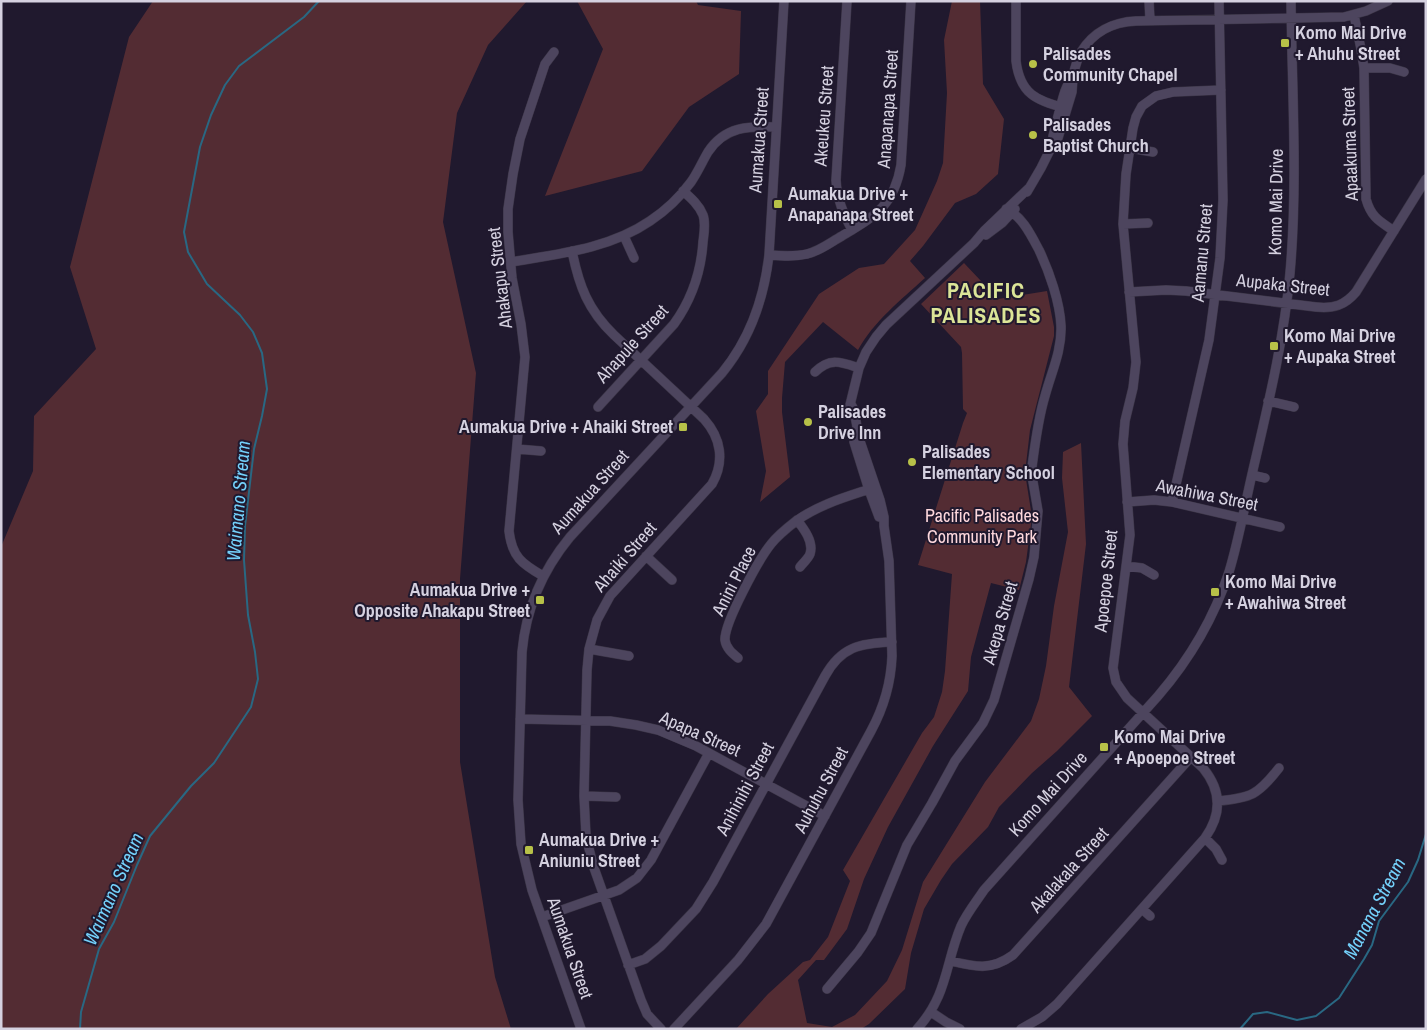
<svg xmlns="http://www.w3.org/2000/svg" width="1427" height="1030" viewBox="0 0 1427 1030" font-family="'Archivo Narrow',sans-serif">
  <style>
    .green { fill: #532c33 }
    .lines { fill: none; stroke-linecap: round; stroke-linejoin: round }
    .stream { stroke: #296883; stroke-width: 2 }
    .minor-casing { stroke: #3b3546; stroke-width: 10 }
    .minor { stroke: #4d455e; stroke-width: 9 }
    .poi-dot { fill: #b7c148; stroke: #20192e; stroke-width: 2 }
    .labels { text-anchor: middle; stroke-width: 4; stroke-linejoin: round; paint-order: stroke }
    .poi-label { font-size: 18px; font-weight: bold; fill: #d5d1e0; stroke: #20192e; text-anchor: start }
    .street-label { font-size: 18px; fill: #d5d1e0; stroke: #20192e }
    .park-label { font-size: 18px; fill: #fed8dd; stroke: #20192e }
    .water-label { font-size: 19px; font-style: italic; fill: #74d1fb; stroke: #20192e }
    .district-label { font-size: 22px; font-weight: bold; letter-spacing: 1px; fill: #dce597; stroke: #20192e }
  </style>
  <rect width="100%" height="100%" fill="#20192e"/>
  <path class="green" d="M153 1H527L488 45 457 113 443 222 476 373 460 579V762L495 977 511 1029H1V547L33 471 34 416 96 349 70 267 129 37Z
    M577 1H696L698 5 741 11 739 74 689 107 642 171 545 196 603 49Z
    M952 1H980L983 84 1004 119 998 174 976 194 955 203 923 246 910 261 925 278C901 300 874 321 858 350L823 322 785 362 782 398V412L790 477 760 502 766 471 756 411 768 394V371L819 294 859 268 884 264 915 230 937 181 943 163 947 93 944 40Z
    M964 263 998 299 1047 291 1054 327V336L1030 430 1025 473 1032 517 1026 562 1019 590 991 583 971 657 968 691 933 746 888 827 864 879 847 929 824 960H816L798 980 807 1023 832 1027 855 1015 887 981 902 950 923 882 985 782 1031 721 1039 699 1046 666 1054 606 1068 532 1062 478 1063 452 1081 443 1086 544 1069 687 1092 716 1057 751 1032 773 999 807 988 827 952 864 941 880 924 909 911 953 905 989 869 1024 861 1029H736L768 994 803 962 810 960 828 937 850 881 843 870 922 733 934 717 942 692 945 671 952 574 918 565 963 423 967 413 963 409 962 353 961 347 921 304Z"/>
  <g class="lines">
    <path class="stream" d="M80 1029 81 1012 99 949 114 922 137 865 150 836 191 786 214 763 251 707 258 679 255 652 248 615 244 560 245 526 254 449 262 416 267 389 262 353 253 332 240 315 207 284 188 252 184 232 200 147 211 115 225 85 239 66 304 17 319 1
      M1240 1029 1253 1014 1267 1012 1297 1020 1316 1016 1339 998 1364 959 1372 945 1379 921 1408 882 1418 860 1426 834"/>
    <g class="minor-casing">
      <path id="minor" d="M847 1 836 180C837 199 843 213 852 230
        M1016 1V61C1020 94 1037 101 1065 108
        M1149 1 1150 20
        M1354 15 1361 49 1364 68 1366 199C1371 217 1379 221 1394 231
        M1364 68H1390L1404 72
        M1053 144V136C1057 121 1060 106 1065 91 1067 85 1071 80 1073 74 1076 66 1077 59 1081 52 1093 32 1113 22 1136 21L1344 17 1366 11 1388 1
        M1130 148 1153 152
        M1027 192 1041 168 1053 144 1058 138 1072 92 1073 78
        M1123 224 1148 223
        M986 235 1002 223 1015 209
        M624 236 634 258
        M572 251C579 286 588 310 614 335L704 419C721 438 725 461 712 484L610 596 597 620 589 649 587 670 584 796 586 836 593 865 641 1000 647 1014 661 1029
        M769 255C782 256 794 257 807 254 820 251 831 242 842 236 875 216 894 206 901 165L911 1
        M511 262C558 254 609 249 650 221 665 211 680 197 691 182 698 172 702 162 708 152 725 126 749 126 776 127
        M1129 292 1166 290 1186 291 1316 307C1334 309 1345 305 1356 292L1426 179
        M815 372C830 357 841 362 859 368
        M1268 401 1294 407
        M598 407 674 324C692 299 701 272 703 242 704 233 706 223 703 215 699 205 691 198 683 191
        M849 409 859 368 866 352 876 337 886 325 974 243 985 230 1029 188
        M854 442 869 490 879 517
        M517 449 541 451
        M1252 475 1265 478
        M1127 502 1154 500 1172 502 1280 527
        M1172 502 1209 340 1220 258 1223 200 1219 1
        M797 520C804 529 814 542 810 554 808 559 803 563 800 567
        M646 556 672 580
        M1126 566 1142 568 1154 575
        M543 576C522 564 512 557 509 531L525 357 521 324 512 278 508 232V209L513 174 520 139 545 64 554 52
        M589 649 629 656
        M738 658C732 653 726 648 725 640 724 623 759 559 771 544 778 535 787 528 796 521 820 504 846 497 873 488
        M520 719 610 721 636 725 658 730 696 746 825 816
        M584 796 616 797
        M1218 801C1251 798 1258 795 1279 768
        M1205 838 1216 849 1222 860
        M1142 909 1150 916
        M542 917 619 890 637 878 651 860 709 753
        M951 961C975 967 991 971 1013 955L1191 757
        M628 965 645 959 661 946 696 909 713 882 825 676C841 647 860 643 892 642
        M827 989 858 952 871 933 907 845 932 803 955 761 983 723 994 700 1029 579 1034 557 1038 511 1032 476V467C1035 444 1038 419 1045 396 1051 373 1062 351 1061 326 1060 302 1049 271 1039 250 1031 235 1022 216 1006 209
        M931 1012 946 1022 960 1029
        M581 1029 532 890 521 844 518 800 522 652C526 608 542 571 570 537L722 373C750 339 764 299 769 255L784 1
        M674 1029 738 960 766 924 871 731C884 707 891 683 892 656L889 561 884 526V517L880 500 859 438 854 410 851 404
        M917 1029C948 995 945 964 961 926 967 913 976 902 984 890L1158 696C1189 660 1214 618 1229 572 1239 539 1245 504 1253 470 1268 405 1284 340 1290 273 1298 183 1292 92 1291 1
        M1021 1029 1042 1017 1057 1004 1205 838C1222 814 1222 791 1203 768L1127 698 1116 682 1113 668 1130 535 1123 444 1125 421 1133 388 1136 362 1123 224 1126 174 1133 128 1136 117 1142 106 1156 96 1173 92 1221 90"/>
    </g>
    <use href="#minor" class="minor"/>
  </g>
  <g class="poi-dot">
    <rect x="1280" y="38" width="10" height="10" rx="2.5"/>
    <circle cx="1033" cy="64" r="5"/>
    <circle cx="1033" cy="135" r="5"/>
    <rect x="773" y="199" width="10" height="10" rx="2.5"/>
    <rect x="1269" y="341" width="10" height="10" rx="2.5"/>
    <circle cx="808" cy="422" r="5"/>
    <rect x="678" y="422" width="10" height="10" rx="2.5"/>
    <circle cx="912" cy="462" r="5"/>
    <rect x="1210" y="587" width="10" height="10" rx="2.5"/>
    <rect x="535" y="595" width="10" height="10" rx="2.5"/>
    <rect x="1099" y="742" width="10" height="10" rx="2.5"/>
    <rect x="524" y="845" width="10" height="10" rx="2.5"/>
  </g>
  <g class="labels">
    <g class="poi-label">
      <text x="1295" y="39">Komo Mai Drive<tspan x="1295" dy="21">+ Ahuhu Street</tspan></text>
      <text x="1043" y="60">Palisades<tspan x="1043" dy="21">Community Chapel</tspan></text>
      <text x="1043" y="131">Palisades<tspan x="1043" dy="21">Baptist Church</tspan></text>
      <text x="788" y="200">Aumakua Drive +<tspan x="788" dy="21">Anapanapa Street</tspan></text>
      <text x="1284" y="342">Komo Mai Drive<tspan x="1284" dy="21">+ Aupaka Street</tspan></text>
      <text x="818" y="418">Palisades<tspan x="818" dy="21">Drive Inn</tspan></text>
      <text x="673" y="433" text-anchor="end">Aumakua Drive + Ahaiki Street</text>
      <text x="922" y="458">Palisades<tspan x="922" dy="21">Elementary School</tspan></text>
      <text x="1225" y="588">Komo Mai Drive<tspan x="1225" dy="21">+ Awahiwa Street</tspan></text>
      <text x="530" y="596" text-anchor="end">Aumakua Drive +<tspan x="530" dy="21">Opposite Ahakapu Street</tspan></text>
      <text x="1114" y="743">Komo Mai Drive<tspan x="1114" dy="21">+ Apoepoe Street</tspan></text>
      <text x="539" y="846">Aumakua Drive +<tspan x="539" dy="21">Aniuniu Street</tspan></text>
    </g>
    <g class="street-label">
      <text transform="translate(888 109) rotate(-86)" y="6">Anapanapa Street</text>
      <text transform="translate(824 116) rotate(-86)" y="6">Akeukeu Street</text>
      <text transform="translate(759 140) rotate(-86)" y="6">Aumakua Street</text>
      <text transform="translate(1350 144) rotate(-92)" y="6">Apaakuma Street</text>
      <text transform="translate(1276 202) rotate(-89)" y="6">Komo Mai Drive</text>
      <text transform="translate(1202 253) rotate(-85)" y="6">Aamanu Street</text>
      <text transform="translate(500 278) rotate(-97)" y="6">Ahakapu Street</text>
      <text transform="translate(1283 285) rotate(6)" y="6">Aupaka Street</text>
      <text transform="translate(632 344) rotate(-48)" y="6">Ahapule Street</text>
      <text transform="translate(590 492) rotate(-48)" y="6">Aumakua Street</text>
      <text transform="translate(1207 495) rotate(11)" y="6">Awahiwa Street</text>
      <text transform="translate(625 557) rotate(-49)" y="6">Ahaiki Street</text>
      <text transform="translate(734 581) rotate(-63)" y="6">Anini Place</text>
      <text transform="translate(1106 581) rotate(-84)" y="6">Apoepoe Street</text>
      <text transform="translate(1000 623) rotate(-74)" y="6">Akepa Street</text>
      <text transform="translate(700 734) rotate(24)" y="6">Apapa Street</text>
      <text transform="translate(745 789) rotate(-62)" y="6">Anihinihi Street</text>
      <text transform="translate(821 790) rotate(-62)" y="6">Auhuhu Street</text>
      <text transform="translate(1048 794) rotate(-48)" y="6">Komo Mai Drive</text>
      <text transform="translate(1069 870) rotate(-48)" y="6">Akalakala Street</text>
      <text transform="translate(570 948) rotate(71)" y="6">Aumakua Street</text>
    </g>
    <g class="park-label">
      <text x="982" y="522">Pacific Palisades<tspan x="982" dy="21">Community Park</tspan></text>
    </g>
    <g class="water-label">
      <text transform="translate(238 501) rotate(-85)" y="7">Waimano Stream</text>
      <text transform="translate(113 889) rotate(-66)" y="7">Waimano Stream</text>
      <text transform="translate(1374 908) rotate(-62)" y="7">Manana Stream</text>
    </g>
    <g class="district-label">
      <text x="986" y="298">PACIFIC<tspan x="986" dy="25">PALISADES</tspan></text>
    </g>
  </g>
  <rect width="1427" height="1030" fill="none" stroke="#d5d1e0" stroke-width="5"/>
</svg>
